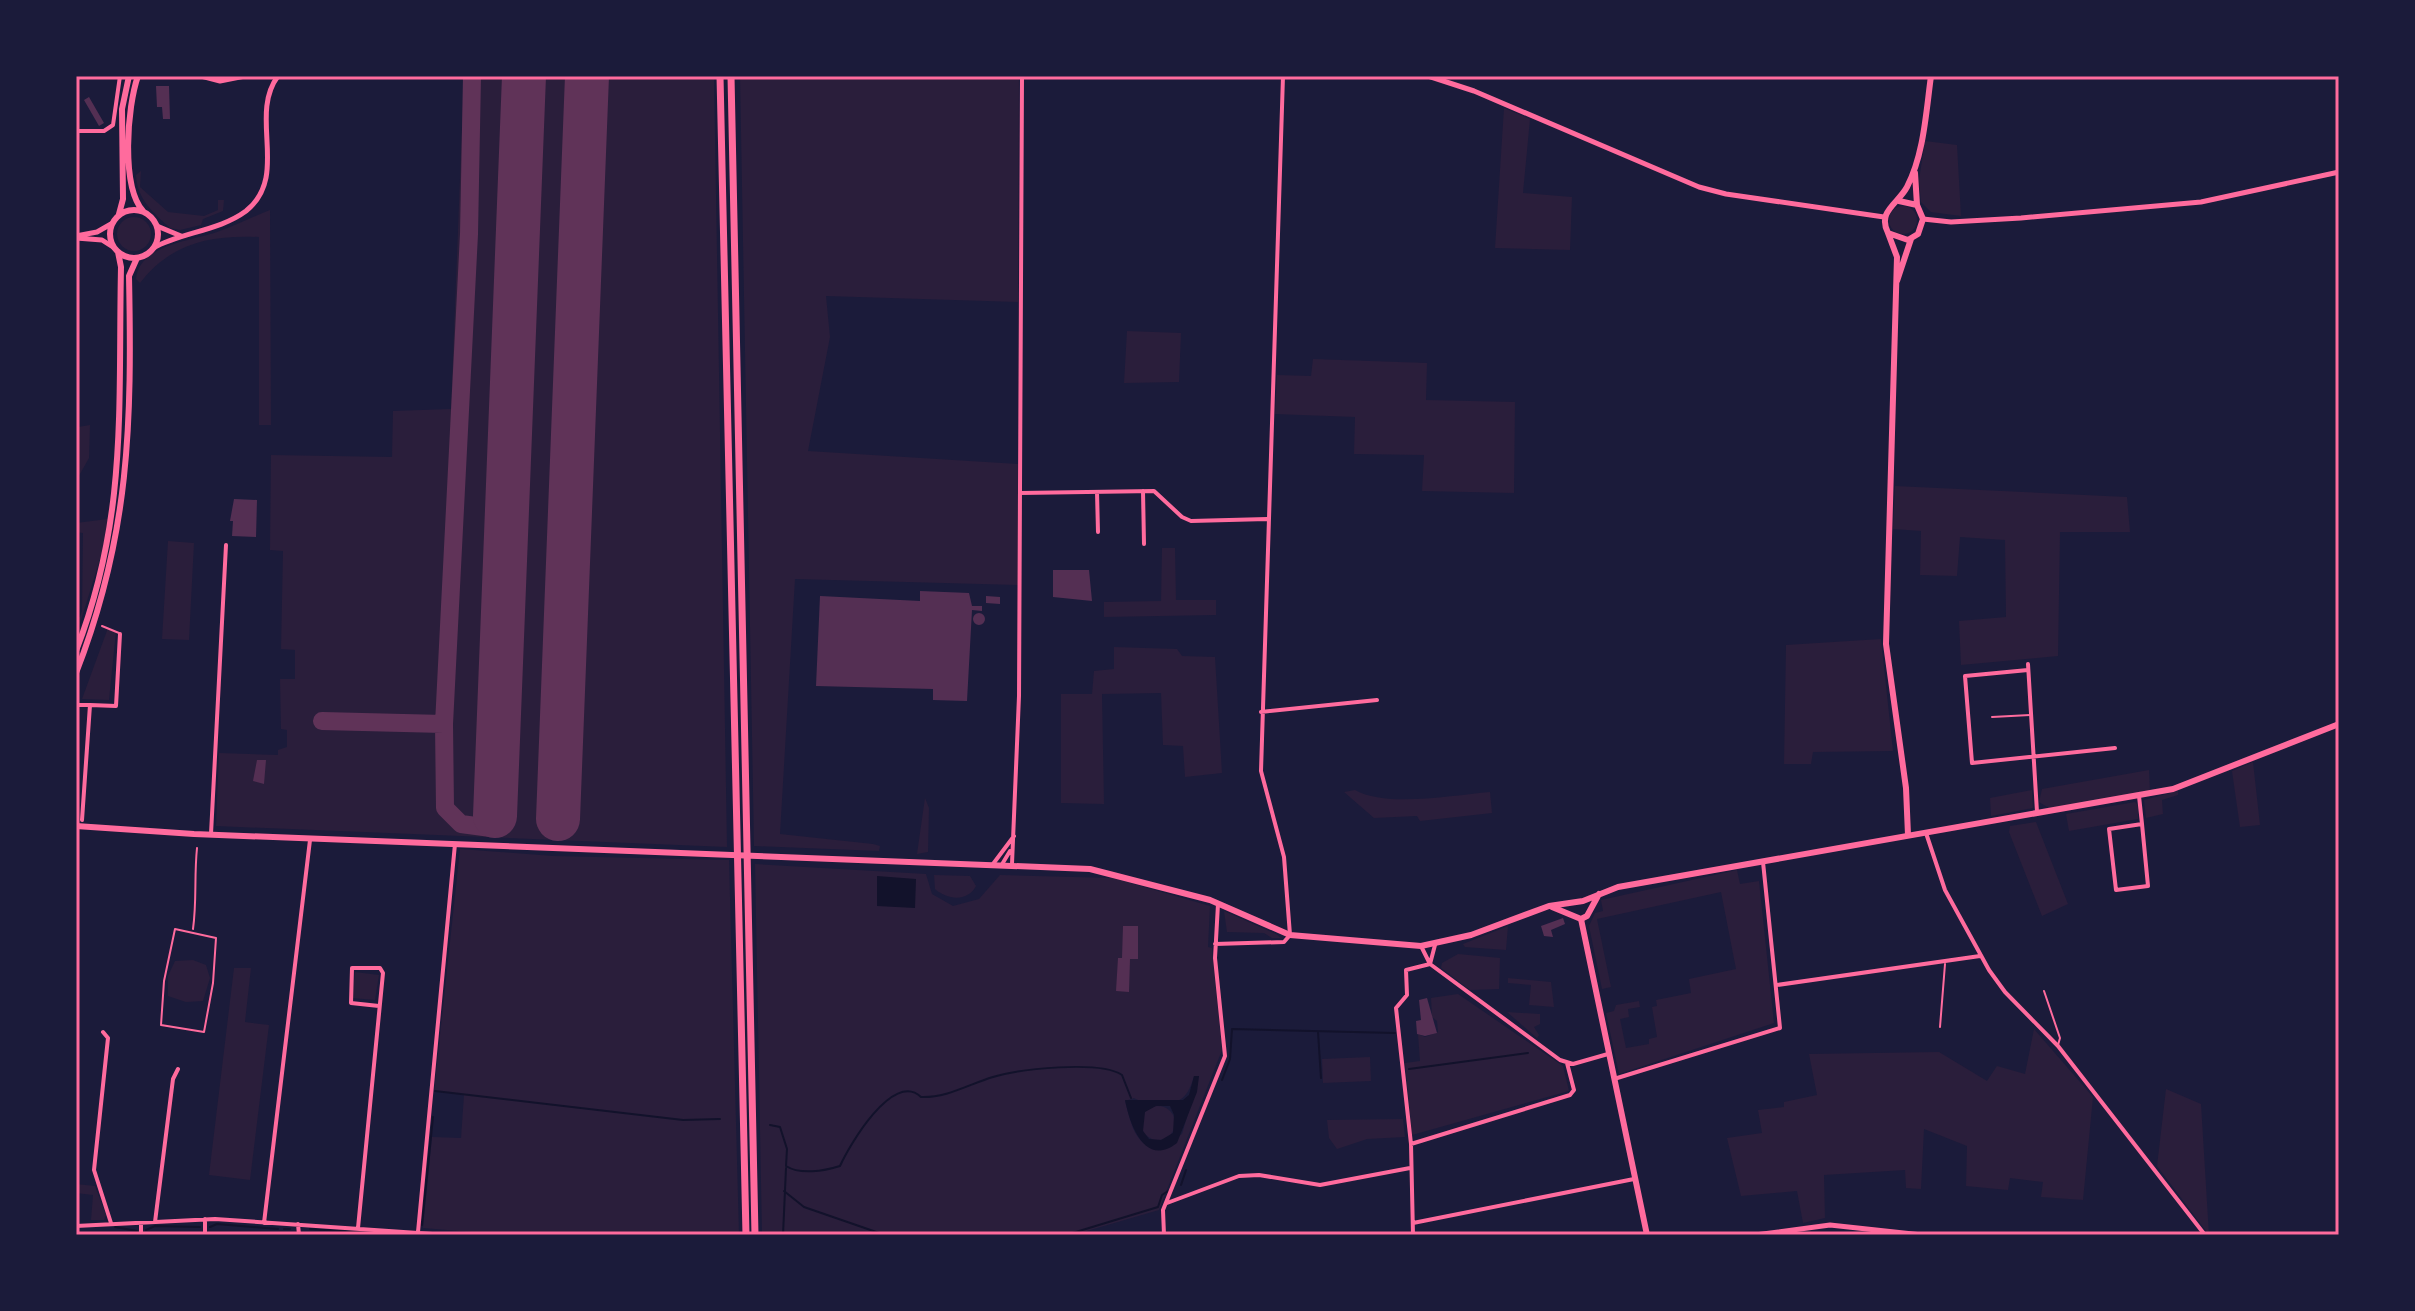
<svg xmlns="http://www.w3.org/2000/svg" width="2415" height="1311" viewBox="0 0 2415 1311" font-family="Barlow,sans-serif">
  <style>
    .green { fill: #2a1e3b; fill-rule: evenodd }
    .water { fill: #12122b; fill-rule: evenodd }
    .lines { fill: none; stroke-linecap: round; stroke-linejoin: round }
    .stream { stroke: #12122b; stroke-width: 2 }
    .taxiway { stroke: #603358; stroke-width: 18 }
    .runway { stroke: #603358; stroke-width: 44 }
    .building { fill: #542f53 }
    .service { stroke: #ff6b9d; stroke-width: 2 }
    .minor { stroke: #ff6b9d; stroke-width: 4 }
    .tertiary { stroke: #ff6b9d; stroke-width: 5 }
    .secondary { stroke: #ff6b9d; stroke-width: 6 }
    .primary { stroke: #ff6b9d; stroke-width: 6 }
    .motorway { stroke: #ff6b9d; stroke-width: 7 }
    .neatline { fill: none; stroke: #ff6b9d; stroke-width: 3 }
  </style>
  <rect width="100%" height="100%" fill="#1b1b3a"/>
  <path class="green" d="M464 76H714L727 847 216 826 219 753 278 755V750L287 747V730L281 729 280 679H295V650L281 649 283 551 270 550 271 455 392 457 393 411 451 409Z
    M740 76H1019L1018 302 826 296 830 337 808 451 1018 464 1019 585 795 579 780 834 873 844 880 846 879 851 754 846Z
    M1504 108 1530 119 1523 193 1572 197 1570 250 1495 248Z
    M1925 141 1957 145 1961 216 1931 212 1921 202 1919 180Z
    M141 171 140 187 168 212 204 216 218 210V200H224L223 211 203 219 201 225 180 230 170 228C154 213 137 200 136 175Z
    M1889 220a14 14 0 1 1 28 0a14 14 0 1 1-28 0Z
    M270 210 271 425H259V237C211 235 172 242 140 283L136 279C139 245 191 241 217 232 235 226 252 217 270 210Z
    M117 234a17 17 0 1 1 34 0a17 17 0 1 1-34 0Z
    M1127 331 1181 333 1179 382 1124 383Z
    M1313 359 1427 363 1426 400 1515 402 1514 493 1422 491 1424 455 1354 454 1355 417 1275 414 1277 375 1311 376Z
    M90 425 89 458 76 481 78 427Z
    M1895 486 2127 497 2130 532H2060L2058 656 1961 665 1959 621 2006 617 2005 540 1960 537 1957 576 1920 575 1921 531 1893 529Z
    M108 519 102 553 76 636V617H80L82 611 83 533 76 532V523Z
    M168 541 194 543 189 640 162 639Z
    M1162 548H1175L1176 600H1216V615L1104 617V602L1161 601Z
    M108 628 116 631 109 700 82 699Z
    M1881 639 1893 751 1813 752 1811 764H1784L1786 645Z
    M1114 647 1177 649 1182 656 1215 657 1222 773 1185 777 1183 746 1163 745 1161 693 1102 694 1104 804 1061 803V694H1092L1094 671 1114 669Z
    M2253 762 2260 825 2240 827 2232 771Z
    M2149 770 2150 792 2049 808 2039 802 2042 789Z
    M1355 790C1387 808 1453 795 1490 792L1492 813 1420 821 1417 816 1374 818 1344 792Z
    M2032 790 2033 808 1991 816 1990 798Z
    M2178 791V795L2162 800 2163 814 2146 818 2144 800Z
    M925 798 929 808 928 852 917 854Z
    M2135 802 2138 805V819L2069 831 2066 814Z
    M2036 822 2068 904 2042 916 2009 832 2010 826Z
    M460 849 553 856 729 860 739 1235H507L423 1228 432 1137 461 1138 464 1095 434 1091Z
    M755 864 926 874 932 894 953 906 979 899 1000 875 1113 878 1210 906 1208 947 1212 948 1222 1050 1159 1210 1073 1235H762ZM1194 1076H1199L1182 1134 1156 1150C1133 1142 1131 1122 1125 1101L1134 1098 1140 1101C1171 1103 1185 1109 1194 1076Z
    M1737 870 1740 884 1759 881 1774 1023 1619 1074 1606 1013 1614 1011 1616 1005 1639 1001 1640 1007 1628 1009 1629 1017 1620 1019 1626 1048 1649 1044V1039L1657 1037 1652 1007 1657 1006 1656 1000 1691 993 1689 979 1736 969 1721 892 1597 919 1611 987 1602 989 1589 926 1595 913 1603 911 1601 900Z
    M934 875 970 876 976 886C968 902 947 900 935 889Z
    M1224 911 1276 934 1281 938H1272L1264 933 1227 932Z
    M1508 926 1506 950 1465 947 1463 944Z
    M1458 954 1500 958 1499 989 1470 990 1441 968 1442 963Z
    M193 960 206 965 210 978 203 1001 186 1002 168 996V976L175 961Z
    M234 968H251L245 1022 269 1025 250 1180 209 1175Z
    M355 972 379 975 375 1000 352 998Z
    M1508 978 1551 982 1554 1007 1529 1005 1531 985 1508 983Z
    M1458 994 1563 1066 1569 1091 1412 1135 1405 1063 1420 1061 1418 1034 1425 1037 1438 1032 1437 1021 1432 1017 1431 998Z
    M1507 1012 1540 1014V1024L1534 1027 1539 1035 1537 1038Z
    M2034 1029 2093 1097 2083 1200 2041 1197 2043 1182 2010 1178 2008 1190 1966 1186 1967 1146 1924 1129 1921 1189 1906 1188 1905 1170 1824 1175 1825 1218 1803 1223 1797 1191 1741 1196 1727 1138 1762 1133 1758 1110 1784 1107V1102L1817 1095 1809 1054 1939 1052 1987 1081 1997 1066 2025 1074Z
    M1370 1057 1371 1081 1323 1083 1322 1059Z
    M2166 1089 2201 1104 2209 1235 2157 1166Z
    M1141 1123a17 17 0 1 1 34 0a17 17 0 1 1-34 0Z
    M1403 1119 1405 1137 1367 1139 1337 1149 1329 1138 1327 1120Z
    M76 1184 95 1186 106 1215 104 1220H91L93 1195 76 1193Z"/>
  <path class="water" d="M877 876 916 879 915 908 877 906Z
    M1194 1076H1199L1197 1092 1177 1143C1145 1168 1130 1125 1125 1100H1183L1189 1095ZM1156 1106H1170L1174 1115 1173 1133 1161 1140 1149 1139 1143 1131 1145 1112Z"/>
  <g class="lines">
    <path class="stream" d="M1318 1032 1321 1078
      M1409 1069 1528 1053
      M1222 1080 1230 1059 1232 1029 1395 1033
      M435 1091 683 1120 720 1119
      M770 1125 780 1127 787 1149 786 1166C800 1175 824 1171 840 1166 849 1146 893 1070 921 1097 947 1098 969 1084 993 1077 1019 1069 1100 1060 1122 1075L1131 1098
      M1181 1185 1186 1170
      M784 1191 804 1207 885 1235
      M422 1225 433 1117
      M115 1227 137 1231
      M210 1227 217 1224 278 1229
      M284 1229H290
      M310 1229 369 1233
      M146 1230 155 1226 200 1227
      M381 1233 400 1235
      M783 1235 786 1168
      M1066 1235 1158 1207 1162 1195 1168 1191"/>
    <path class="taxiway" d="M322 721 444 724 445 808 461 824 491 828
      M444 724 469 234 472 76"/>
    <path class="runway" d="M495 816 524 76
      M558 819 587 76"/>
  </g>
  <path class="building" d="M156 86H169L170 119H163L162 107H157Z
    M89 97 104 123 99 126 84 100Z
    M234 499 257 500 256 537 232 536 233 521H230Z
    M1053 570H1089L1092 601 1053 597Z
    M920 591 969 593 972 606H982V611L972 610 967 701 933 700V689L816 686 820 596 920 601Z
    M986 596 1000 597V604L986 603Z
    M973 619a6 6 0 1 1 12 0a6 6 0 1 1-12 0Z
    M257 760H266L264 784 253 781Z
    M1563 918 1565 924 1551 930 1553 937 1544 936 1541 926Z
    M1123 926H1138V959H1130L1129 992 1116 991 1118 958H1122Z
    M1427 998 1437 1033 1425 1036 1417 1034 1416 1021 1421 1020 1419 1000Z"/>
  <g class="lines">
    <path class="service" d="M102 626 119 633
      M1992 717 2030 715
      M175 929 216 938 213 983 204 1032 161 1025 164 981Z
      M193 929C197 900 194 877 197 848
      M2044 991 2060 1038 2058 1045
      M1940 1027 1945 964"/>
    <path class="minor" d="M76 131H104L113 125 120 76
      M1143 491 1144 544
      M1097 492 1098 532
      M1020 493 1154 491 1182 517 1191 521 1267 519
      M2028 664 2037 812
      M2028 670 1965 676 1972 763 2115 748
      M76 705H90L82 820
      M90 705 116 706 120 634
      M1261 712 1377 700
      M2139 796 2142 824 2109 829 2116 890 2148 886 2142 824
      M1926 833 1945 890 1989 970 2005 992 2058 1046 2205 1235
      M211 834 226 545
      M993 864 1014 836
      M1012 864 1019 696 1022 76
      M1001 866 1010 851
      M1215 944 1284 942 1290 935 1284 857 1261 771 1283 76
      M1421 946 1430 964 1560 1060 1573 1064 1608 1054
      M1430 964 1435 945
      M1777 985 1980 956
      M103 1032 108 1038 94 1170 111 1223
      M1614 1079 1780 1028 1763 862
      M1411 1144 1570 1095 1574 1090 1567 1063
      M1167 1203 1239 1176 1259 1175 1320 1185 1410 1168
      M205 1219V1235
      M155 1222 173 1079 178 1069
      M264 1223 310 840
      M1413 1223 1634 1179
      M298 1224 299 1235
      M76 1226 215 1219 447 1235
      M358 1228 383 973 380 968H352L351 1003 379 1006
      M418 1232 455 844
      M141 1235V1223
      M1164 1235 1163 1210 1225 1056 1215 958 1218 904
      M1413 1235 1411 1144 1396 1008 1407 995 1406 970 1430 964"/>
    <path class="tertiary" d="M201 76 220 81 245 76
      M1428 76 1474 91 1699 187 1726 194 1884 217
      M1923 219 1951 222 2021 218 2201 202 2339 172
      M157 226 181 236
      M76 236 97 232 111 224
      M76 238 102 240 113 247
      M153 248C182 232 219 231 246 211 290 176 248 116 278 76
      M1755 1235 1830 1225 1922 1235"/>
    <path class="secondary" d="M1915 173 1917 205
      M1899 201 1917 205 1923 219 1918 234 1908 240 1888 233C1877 211 1898 204 1907 187 1924 154 1926 112 1931 76
      M1888 233 1897 257 1886 644 1906 788 1908 835
      M1897 281 1911 239
      M1581 919 1647 1235"/>
    <path class="primary" d="M138 76C127 107 121 186 143 211
      M110 234a24 24 0 1 1 48 0a24 24 0 1 1-48 0Z
      M119 214 123 199 122 109 129 76
      M76 651C128 517 118 407 121 267L118 252
      M76 673C130 535 132 422 129 276L137 258
      M76 826 194 834 1090 869 1210 900 1290 935 1421 946 1471 935 1549 906 1583 901 1618 887 2173 789 2339 724
      M1552 907 1581 919 1587 916 1599 894"/>
    <path class="motorway" d="M720 76 746 1235
      M731 76 755 1235"/>
  </g>
  <rect width="2415" height="1311" fill="none" stroke="#1b1b3a" stroke-width="156"/>
  <rect x="78" y="78" width="2259" height="1155" class="neatline"/>
</svg>
